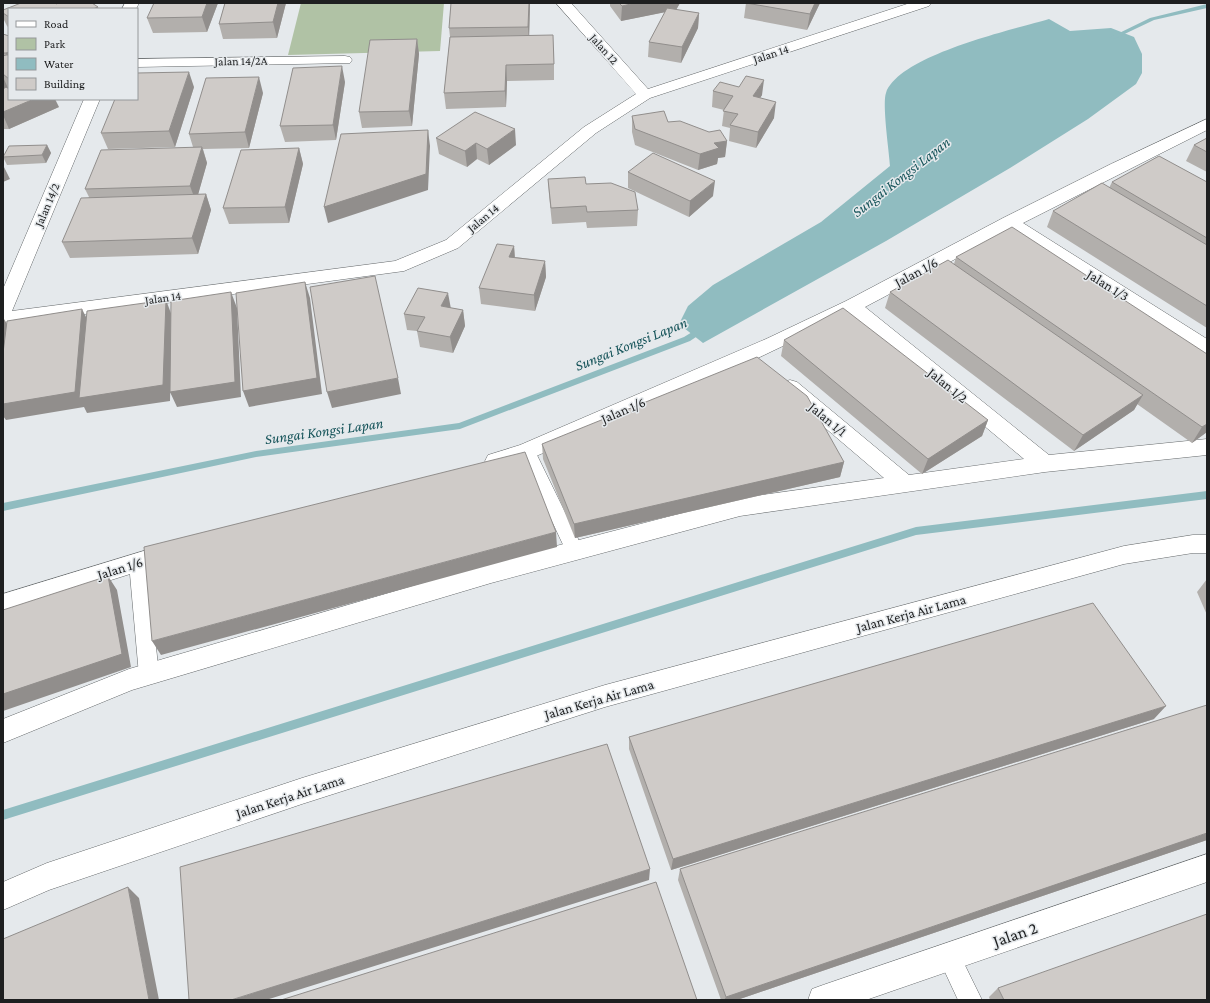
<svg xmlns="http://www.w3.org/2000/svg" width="1210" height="1003" viewBox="0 0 1210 1003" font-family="'Crimson Pro',serif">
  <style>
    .green { fill: #b0c2a5 }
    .water { fill: #90bcc0 }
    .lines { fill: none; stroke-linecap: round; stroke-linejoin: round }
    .stream { fill: #90bcc0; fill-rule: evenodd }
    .service-casing { stroke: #65696b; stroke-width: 1 }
    .minor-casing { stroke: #65696b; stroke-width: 1 }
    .tertiary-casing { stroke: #65696b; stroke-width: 1 }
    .service { fill: #fff; fill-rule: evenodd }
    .minor { fill: #fff; fill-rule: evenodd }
    .tertiary { fill: #fff; fill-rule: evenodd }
    .wall { fill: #b2afac }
    .shaded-wall { fill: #918e8c }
    .building { fill: #cfcbc8; stroke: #918e8c }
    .labels { text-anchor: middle; stroke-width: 3; stroke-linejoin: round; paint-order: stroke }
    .far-street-label { font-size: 12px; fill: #1e1f20; stroke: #e5e9ec }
    .street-label { font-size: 14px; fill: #1e1f20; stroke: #e5e9ec }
    .water-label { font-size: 15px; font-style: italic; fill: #155359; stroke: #e5e9ec }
    .near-street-label { font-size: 17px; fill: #1e1f20; stroke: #e5e9ec }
  </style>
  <rect width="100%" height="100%" fill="#e5e9ec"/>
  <path class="green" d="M301 3H444L440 51 288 55Z"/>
  <path class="water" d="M1049 19 1070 31 1111 28 1134 37 1142 54V73L1136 84 1088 119 1010 168 886 241 703 343 679 324 688 306 713 285 821 222 890 166C889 151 882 104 886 93 899 55 1012 30 1049 19Z"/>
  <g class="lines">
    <path class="stream" d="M1207 4V8L1154 20 1114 39 1109 38 1150 18Z
      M702 326 705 327 706 329 705 331 690 341 460 429 256 457 3 511V503L256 451 459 423 684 337Z
      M1207 491V499L916 535 3 820V810L916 527Z"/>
    <g class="service-casing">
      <path id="service" d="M527 445 533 447 535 451 584 551 581 556 575 558 569 556 566 551 519 451 521 447Z
        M138 556 144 558 147 563 159 675 156 681 149 684 142 681 139 675 129 563 132 558Z
        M949 946 957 949 982 1000H958L938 957 941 949Z"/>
    </g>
    <g class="minor-casing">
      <path id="minor" d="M125 3H139L136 9H122Z
        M556 3H571L648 89 910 3H931L929 6 650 98 596 133 458 248 404 271 3 325V289L84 99H100L12 311 395 261 446 240 584 127 636 94Z
        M345 56 350 57 352 60 350 63 137 67V59Z
        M1207 119V130L1023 223 1207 339V355L1200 353 1010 230 865 307 1049 455 1207 439V455L1045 472 740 516 491 583 132 690 3 743V719L129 669 491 563 740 498 884 478 783 392 780 387 783 382 790 380 797 382 909 475 1024 459 850 314 739 367 534 457 496 469 488 467 485 461 488 455 520 445 766 339 846 301 1003 218 1111 164Z
        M173 542 181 544 184 551 181 558 3 614V594Z
        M1207 854V882L866 1000H808L812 989 823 985Z"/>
    </g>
    <g class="tertiary-casing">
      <path id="tertiary" d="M1193 535H1207V553H1193L1124 564 605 707 302 804 49 890 3 910V882L47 863 302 778 605 685 1124 546Z"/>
    </g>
    <use href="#service" class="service"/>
    <use href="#minor" class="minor"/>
    <use href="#tertiary" class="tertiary"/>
  </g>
  <path class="wall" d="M21 3H55L56 4 58 3H92L98 7 99 9H9V28L7 26 3 18V10Z
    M218 3 207 32 153 33 147 18Z
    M225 3H286L277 38 223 39 219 24Z
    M451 3H530L529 35 554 50V80L507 81 506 107 446 109 444 93 450 37 449 28Z
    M610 3H680L676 10 699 13 698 28 681 63 648 57 649 42 665 12 621 21 610 6Z
    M746 3H820L807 30 744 18Z
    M3 34 9 36V89L8 88H7L9 99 59 107 9 129H3Z
    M417 39 419 54 412 126 362 128 359 112Z
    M345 82 336 140 285 142 280 126Z
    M194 87 175 147 108 149 101 133Z
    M713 91 762 95 760 98 774 118 756 148 729 141 730 128 722 126 724 110 712 107Z
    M263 93 249 148 203 149 207 163 198 194H206L211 210 198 254 70 258 62 242 89 197 85 189 193 147 189 134Z
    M632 116 668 122 727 141 725 157 718 158 717 164 698 170 635 145 632 132Z
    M436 138 516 145 489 165 477 159 467 167 439 154Z
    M1207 138V172L1186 161 1194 145Z
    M47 145 51 153 46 163 7 165 3 157Z
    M299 148 303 164 289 223 229 224 223 208Z
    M628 172 713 196 689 217 628 188Z
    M548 179 586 184 638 210 637 226 587 228 586 222 552 224 549 195Z
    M1112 182H1207V328L1047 227 1053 211 1109 188Z
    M514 246 515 257 545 261 546 277 535 311 481 304 479 288Z
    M956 257 1207 354V432L1192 443 1137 404 1134 410 1074 451 885 308 890 292 954 264Z
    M451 308 463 310 465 326 453 353 420 347 417 331 407 330 404 314Z
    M784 340 988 420 982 436 922 474 781 356Z
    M542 444 844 462 840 477 575 538 543 459Z
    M1207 579V615L1197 592Z
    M1154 719 671 870 629 749V737Z
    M1207 840 737 1000H721L678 880 680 869Z
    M998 988 1207 1000H990L989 997Z"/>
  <path class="shaded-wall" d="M207 3H218L207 32 202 17Z
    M278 3H286L277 38 273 22Z
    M529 3H530L529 42 528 27Z
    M635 3H680L676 10 621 21 622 6Z
    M815 3H820L807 30 810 14Z
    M699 13 698 28 681 63 682 47Z
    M417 39 419 54 412 126 409 111Z
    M9 52V60L6 53Z
    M506 65 507 81 506 107 505 91Z
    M342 66 345 82 336 140 333 125Z
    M189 72 194 87 175 147 169 131Z
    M3 77 8 88 3 90Z
    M259 77 263 93 249 148 245 132Z
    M764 80 762 95 751 112 753 96Z
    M34 99H55L59 107 9 129 3 115V112Z
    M776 102 774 118 756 148 758 132Z
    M515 129 516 145 489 165 487 149Z
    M428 130 430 146 428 190 328 223 324 207Z
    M727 141 725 157 718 158 717 164 698 170 700 154 714 143Z
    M476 143 477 159 467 167 465 151Z
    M47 145 51 153 46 163 42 155Z
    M202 147 207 163 196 202 190 186Z
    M299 148 303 164 289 223 285 207Z
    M3 165 10 179 3 182Z
    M715 181 713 196 689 217 690 201Z
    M206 194 211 210 198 254 192 238Z
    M514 246 515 262 509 257Z
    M545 261 546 277 535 311 534 295Z
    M305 282 310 298 322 394 249 407 243 391Z
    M231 292 237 308 241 397 177 407 170 392Z
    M448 293 451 309 441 306Z
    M166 300 172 316 170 401 87 413 84 407 6 420 3 416V404L82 309 90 325Z
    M463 310 465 326 453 353 450 337Z
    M4 319 14 335 3 393V326Z
    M398 378 401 394 332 408 327 392Z
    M1143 395 1134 410 1074 451 1083 435Z
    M988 420 982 436 922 474 928 459Z
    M1207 424V432L1192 443 1202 427Z
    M844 462 840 477 575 538 574 524Z
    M556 532 557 547 161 655 152 641Z
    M108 576 117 590 131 667 3 711V694Z
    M1166 706 1154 719 671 870 673 859Z
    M1207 833V840L737 1000H724L726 997Z
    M650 869 649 880 266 1000H231Z
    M128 887 139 898 159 1000H149Z"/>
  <path class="building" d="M21 3H55L56 4 58 3H92L98 7 93 9H9V17L3 13V10Z
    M154 3H207L202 17 147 18Z
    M225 3H278L273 22 219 24Z
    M451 3H529L528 27 449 28Z
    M619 3H635L622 6Z
    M746 3H815L810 14Z
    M667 8 699 13 682 47 649 42Z
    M3 34 9 36V52L6 53H3Z
    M553 35 554 64 506 65 505 91 444 93 450 37Z
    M417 39 409 111 359 112 370 40Z
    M6 55H9V79L3 74V56Z
    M342 66 333 125 280 126 293 68Z
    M189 72 169 131 101 133 115 99H137V73Z
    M746 76 764 80 753 96 776 102 758 132 730 125 738 114 723 111 733 96 713 91 720 82 739 87Z
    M259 77 245 132 189 134 206 78Z
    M6 87 9 89V99H34L3 112V89Z
    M664 111 668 122 680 121 709 132 720 130 727 141 714 143 719 148 700 154 635 129 632 116Z
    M475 112 515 129 487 149 476 143 465 151 436 138Z
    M428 130 426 174 324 207 341 134Z
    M1207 138V152L1194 145Z
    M47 145 42 155 3 157 9 146Z
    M202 147 190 186 85 189 101 150Z
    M299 148 285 207 223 208 241 150Z
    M653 153 715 181 690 201 628 172Z
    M1159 156 1207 182V238L1112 182Z
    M585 177 586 184 611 183 635 192 638 210 587 212 586 206 551 208 548 179Z
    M1102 183 1207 245V306L1053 211Z
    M206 194 192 238 62 242 81 198Z
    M1012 227 1207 354V424L1202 427 956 257Z
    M497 244 514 246 509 257 545 261 534 295 479 288Z
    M948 260 1143 395 1083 435 890 292Z
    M375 276 398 378 327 392 310 287Z
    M305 282 317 378 243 391 236 293Z
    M418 288 448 293 441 306 463 310 450 337 417 331 425 317 404 314Z
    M231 292 235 382 170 392 171 301Z
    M166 300 163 385 79 398 87 311Z
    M843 308 988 420 928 459 784 340Z
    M82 309 75 392 3 404V353L7 321Z
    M757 357 807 396 844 462 574 524 542 444Z
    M525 452 556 532 152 641 144 547Z
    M108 576 122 654 3 694V610Z
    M1093 603 1166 706 673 859 629 737Z
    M1207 705V833L726 997 680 869Z
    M607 744 650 869 231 1000H189L180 867Z
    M656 882 697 1000H281Z
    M128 887 149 1000H3V939Z
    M1207 914V1000H1004L998 988Z"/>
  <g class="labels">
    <g class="far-street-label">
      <text transform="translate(604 49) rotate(48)" y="4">Jalan 12</text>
      <text transform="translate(771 54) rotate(-18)" y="4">Jalan 14</text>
      <text transform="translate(241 61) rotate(-1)" y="4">Jalan 14/2A</text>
      <text transform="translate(47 205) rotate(-67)" y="4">Jalan 14/2</text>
      <text transform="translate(483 218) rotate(-40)" y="4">Jalan 14</text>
      <text transform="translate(163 298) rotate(-8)" y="4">Jalan 14</text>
    </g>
    <g class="street-label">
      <text transform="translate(916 272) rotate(-28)" y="5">Jalan 1/6</text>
      <text transform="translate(1108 285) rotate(32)" y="5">Jalan 1/3</text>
      <text transform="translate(948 385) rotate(39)" y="5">Jalan 1/2</text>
      <text transform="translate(623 410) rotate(-23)" y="5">Jalan 1/6</text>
      <text transform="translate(828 419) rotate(40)" y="5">Jalan 1/1</text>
      <text transform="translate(120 568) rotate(-17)" y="5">Jalan 1/6</text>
      <text transform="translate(911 613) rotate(-15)" y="5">Jalan Kerja Air Lama</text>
      <text transform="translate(599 699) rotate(-16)" y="5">Jalan Kerja Air Lama</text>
      <text transform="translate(290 796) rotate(-18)" y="5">Jalan Kerja Air Lama</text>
    </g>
    <g class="water-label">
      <text transform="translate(901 177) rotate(-38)" y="5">Sungai Kongsi Lapan</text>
      <text transform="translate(631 344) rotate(-22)" y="5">Sungai Kongsi Lapan</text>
      <text transform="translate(324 431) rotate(-8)" y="5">Sungai Kongsi Lapan</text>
    </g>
    <g class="near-street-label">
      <text transform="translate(1015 934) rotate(-19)" y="6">Jalan 2</text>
    </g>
  </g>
  <rect width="1210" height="1003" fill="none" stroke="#1e1f20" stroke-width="8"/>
  <rect x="8" y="8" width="130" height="92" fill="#e5e9ec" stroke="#95989a"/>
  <rect x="16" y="21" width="20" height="6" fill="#ffffff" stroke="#95989a"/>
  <text x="44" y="28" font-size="12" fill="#1e1f20">Road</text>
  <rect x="16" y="38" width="20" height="12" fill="#b0c2a5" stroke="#95989a"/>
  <text x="44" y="48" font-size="12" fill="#1e1f20">Park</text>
  <rect x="16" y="58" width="20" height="12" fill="#90bcc0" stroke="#95989a"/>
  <text x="44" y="68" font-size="12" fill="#1e1f20">Water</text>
  <rect x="16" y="78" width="20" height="12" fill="#cfcbc8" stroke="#95989a"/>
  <text x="44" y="88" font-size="12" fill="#1e1f20">Building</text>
</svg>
